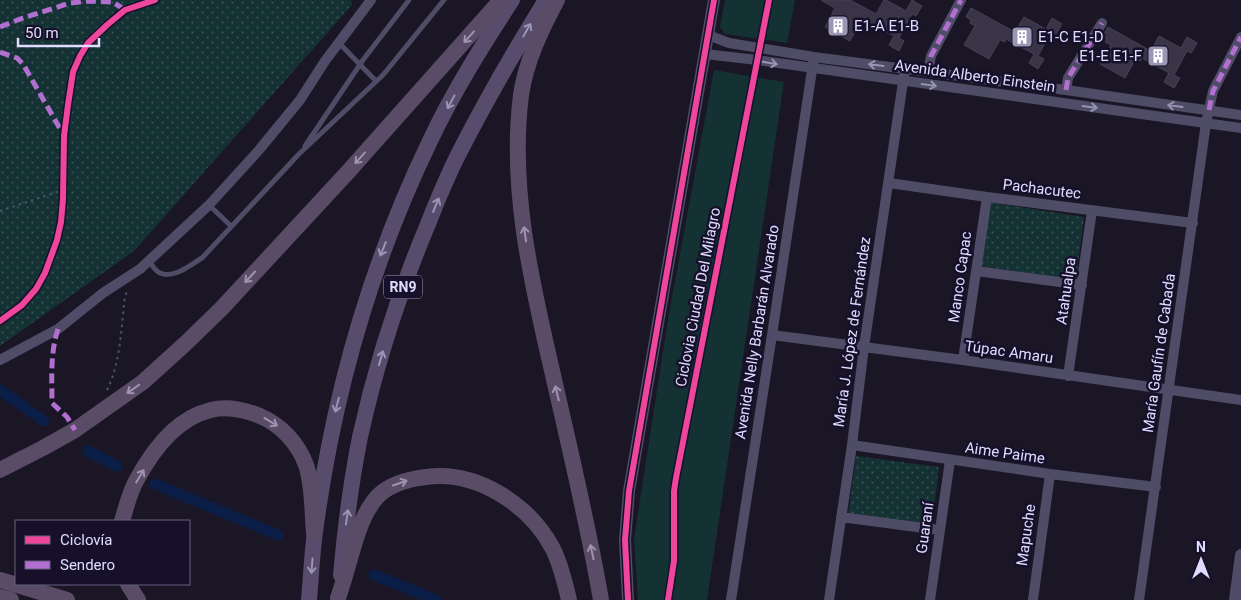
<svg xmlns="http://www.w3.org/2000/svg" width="1241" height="600" viewBox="0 0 1241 600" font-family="Roboto,sans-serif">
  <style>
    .grass { fill: #143234 }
    .park { fill: url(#park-dots) }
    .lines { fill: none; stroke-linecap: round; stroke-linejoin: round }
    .canal { stroke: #0b1e48; stroke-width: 11 }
    .building { fill: #393446; stroke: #474158 }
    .path { stroke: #485566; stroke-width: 2; stroke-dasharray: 2.5 4; stroke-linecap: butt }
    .service { stroke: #4e4c66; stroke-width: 5 }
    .minor { stroke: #4e4c66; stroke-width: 10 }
    .tertiary { stroke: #4e4c66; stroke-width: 12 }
    .primary { stroke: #574c6b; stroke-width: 16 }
    .trunk { stroke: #5a4c66; stroke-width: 16 }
    .quiet { stroke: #b36fd0; stroke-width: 5; stroke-dasharray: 10 5; stroke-linecap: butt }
    .cycleway-casing { stroke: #16102b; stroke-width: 9 }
    .cycleway { stroke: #ed469a; stroke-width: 6 }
    .oneway { stroke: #9c94b5 }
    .oneway2 { stroke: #9d94b2 }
    .oneway3 { stroke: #9794b2 }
    .labels { text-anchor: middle; stroke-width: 5; stroke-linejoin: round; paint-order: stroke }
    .shield { fill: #16102b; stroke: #a39ebf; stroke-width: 1 }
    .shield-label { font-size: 14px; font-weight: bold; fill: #e0dbff }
    .poi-label { font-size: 15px; fill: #e0dbff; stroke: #16102b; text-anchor: start }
    .street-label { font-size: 15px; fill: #e0dbff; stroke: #16102b }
  </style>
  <defs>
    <pattern id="park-dots" width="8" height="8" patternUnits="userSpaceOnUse" patternTransform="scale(1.25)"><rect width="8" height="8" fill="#143234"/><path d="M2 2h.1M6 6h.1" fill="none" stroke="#364f52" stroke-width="1.8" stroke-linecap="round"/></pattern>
  </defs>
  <rect width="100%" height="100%" fill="#1a1625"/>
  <path class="grass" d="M725 0H795L787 43 725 34 720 27Z
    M714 70 784 82 707 600H638L634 539 668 319Z"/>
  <path class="park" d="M0 0H351L352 5 134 251 0 346Z
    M987 202 1084 217 1076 280 980 266Z
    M856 456 939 467 932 528 848 516Z"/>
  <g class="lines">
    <path class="canal" d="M0 390 44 421
      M88 451 117 466
      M155 484 278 535
      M374 575 436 600"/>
  </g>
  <path class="building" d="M821 0H850L876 14 884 0H886L906 11 912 0 922 6 916 16 912 14 899 38 904 41 899 51 889 45 894 36 867 21 865 24 860 22 850 41 825 27 835 8Z
    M971 8 1015 32 1024 17 1051 32 1038 56 1044 59 1038 69 1029 63 1034 54 1006 39 1005 42 1000 40 989 59 964 45 975 26 970 23 971 20 966 17Z
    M1052 18 1062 24 1056 34 1046 29Z
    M1108 27 1151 51 1159 36 1181 48 1187 37 1197 43 1191 53 1187 51 1174 75 1180 78 1174 88 1164 82 1169 73 1142 58 1140 61 1136 58 1125 78 1100 64 1111 45 1105 42 1107 39 1102 37Z"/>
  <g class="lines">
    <path class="path" d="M0 211 63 190
      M107 390C121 362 121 327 125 296L128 290"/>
    <path class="service" d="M339 43 376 81
      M305 146 363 60 409 0
      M209 205 231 226
      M149 261C152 265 155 271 160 273 174 279 190 265 202 258L299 154 383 75 444 0"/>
    <path class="minor" d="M708 35 729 43 814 57 1066 90 1241 115
      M705 54 757 60 1241 128
      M928 72 931 56 961 0
      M1066 90 1068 78 1102 23
      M889 183 987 197 1193 223
      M976 271 1082 285
      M772 335 963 360 1241 400
      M0 360 58 329 103 293 140 269 209 205 259 150 300 100 325 61 371 0
      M963 360 987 197
      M1068 376 1092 211
      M852 445 1050 474 1156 487
      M841 517 939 530
      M731 600 772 335 814 57
      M829 600 852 445 864 347 904 75
      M930 600 950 460
      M1033 600 1050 474
      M1139 600 1206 123 1213 91 1241 37"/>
    <path class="tertiary" d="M628 600 625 540 629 491 714 0
      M1235 600 1241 555"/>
    <path class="primary" d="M341 575C345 529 351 482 360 437 376 364 399 293 428 224 437 201 447 177 458 155 485 102 515 50 546 0
      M309 600C311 577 312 554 315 532 333 396 370 265 430 141 453 92 482 46 512 0"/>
    <path class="trunk" d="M557 0C541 30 526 61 521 95 509 189 532 284 553 375 570 450 588 524 601 600
      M0 470 43 448 75 430 143 382 186 343 222 308 347 173 501 0
      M122 521C126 508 129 494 136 481 152 451 176 418 211 410 227 406 245 410 260 416 281 425 298 443 306 465 313 485 312 512 314 533
      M0 580 67 600
      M128 584 138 600
      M0 597 11 600
      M338 598C343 584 347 569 351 555 357 535 363 512 378 496 390 484 409 479 426 477 477 470 530 505 553 549 561 565 565 583 569 600"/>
    <path class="quiet" d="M0 27 23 18 70 3 89 1 113 2 125 10
      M0 52 17 58 23 64 63 134
      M928 72 931 56 961 0
      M1066 90 1068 78 1102 23
      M1209 110 1213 91 1241 37
      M58 329C50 353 52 378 52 403L67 417 75 430"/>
    <g class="cycleway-casing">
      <path id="cycleway" d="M0 321 22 305 36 289 45 273 57 240 61 222 63 199 64 136 68 105 73 72 80 56 88 43 107 25 125 10 155 0
        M628 600 625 540 629 491 714 0
        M668 600 674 561V491L676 478 769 0"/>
    </g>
    <use href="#cycleway" class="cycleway"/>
  </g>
  <defs><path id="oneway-shaft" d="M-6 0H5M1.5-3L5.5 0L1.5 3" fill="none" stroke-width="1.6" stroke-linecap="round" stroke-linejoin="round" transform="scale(1.25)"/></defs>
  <g class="oneway">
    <use href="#oneway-shaft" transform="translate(527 30) rotate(-60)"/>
    <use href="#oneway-shaft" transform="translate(451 102) rotate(118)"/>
    <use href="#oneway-shaft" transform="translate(436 205) rotate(-68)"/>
    <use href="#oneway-shaft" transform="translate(383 249) rotate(112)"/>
    <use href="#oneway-shaft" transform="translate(381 358) rotate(-74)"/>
    <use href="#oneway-shaft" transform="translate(337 405) rotate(104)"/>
    <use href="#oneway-shaft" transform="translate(347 517) rotate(-82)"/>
    <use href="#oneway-shaft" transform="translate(312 566) rotate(94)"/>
  </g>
  <g class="oneway2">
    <use href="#oneway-shaft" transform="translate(469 37) rotate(132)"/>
    <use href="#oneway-shaft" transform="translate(360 158) rotate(132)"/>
    <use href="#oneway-shaft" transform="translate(525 234) rotate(-98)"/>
    <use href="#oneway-shaft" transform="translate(250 277) rotate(133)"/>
    <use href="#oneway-shaft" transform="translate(133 389) rotate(145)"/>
    <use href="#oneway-shaft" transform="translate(557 393) rotate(-103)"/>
    <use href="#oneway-shaft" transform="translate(271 422) rotate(31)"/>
    <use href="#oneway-shaft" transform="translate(140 476) rotate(-59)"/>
    <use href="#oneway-shaft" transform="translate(400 483) rotate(-19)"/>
    <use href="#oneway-shaft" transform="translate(592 552) rotate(-102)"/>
  </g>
  <g class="oneway3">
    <use href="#oneway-shaft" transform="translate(770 63) rotate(9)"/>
    <use href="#oneway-shaft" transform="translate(876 65) rotate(-173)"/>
    <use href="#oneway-shaft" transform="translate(929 85) rotate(8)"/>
    <use href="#oneway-shaft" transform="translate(1175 106) rotate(-172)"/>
    <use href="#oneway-shaft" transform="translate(1090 107) rotate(8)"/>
  </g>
  <defs>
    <g id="building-square" transform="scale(1.125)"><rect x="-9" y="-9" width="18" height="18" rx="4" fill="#9b96b3" stroke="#16102b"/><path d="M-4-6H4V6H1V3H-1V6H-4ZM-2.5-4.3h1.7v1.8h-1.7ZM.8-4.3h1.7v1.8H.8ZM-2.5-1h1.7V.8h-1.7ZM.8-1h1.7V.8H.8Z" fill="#fff"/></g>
  </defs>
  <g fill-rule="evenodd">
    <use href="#building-square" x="838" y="26"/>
    <use href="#building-square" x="1022" y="37"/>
    <use href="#building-square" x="1158" y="56"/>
  </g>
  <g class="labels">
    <rect class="shield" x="384" y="275.5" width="38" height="23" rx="4"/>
    <g class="shield-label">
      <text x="403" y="292">RN9</text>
    </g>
    <g class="poi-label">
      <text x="854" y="31">E1-A E1-B</text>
      <text x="1038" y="42">E1-C E1-D</text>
      <text x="1142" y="61" text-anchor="end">E1-E E1-F</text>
    </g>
    <g class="street-label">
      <text transform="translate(975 76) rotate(8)" y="5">Avenida Alberto Einstein</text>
      <text transform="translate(1042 189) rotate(7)" y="5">Pachacutec</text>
      <text transform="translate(960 277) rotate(-82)" y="5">Manco Capac</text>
      <text transform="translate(1066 291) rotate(-82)" y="5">Atahualpa</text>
      <text transform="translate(698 297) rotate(-79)" y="5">Ciclovia Ciudad Del Milagro</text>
      <text transform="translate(757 332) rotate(-81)" y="5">Avenida Nelly Barbarán Alvarado</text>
      <text transform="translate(852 332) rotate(-82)" y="5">María J. López de Fernández</text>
      <text transform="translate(1009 352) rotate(8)" y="5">Túpac Amaru</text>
      <text transform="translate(1159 353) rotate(-82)" y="5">María Gaufín de Cabada</text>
      <text transform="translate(1005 453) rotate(8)" y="5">Aime Paime</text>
      <text transform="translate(925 528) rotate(-82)" y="5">Guaraní</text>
      <text transform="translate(1026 535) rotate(-82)" y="5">Mapuche</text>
    </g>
  </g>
  <rect x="15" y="520" width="175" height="65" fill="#16102b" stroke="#676180"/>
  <rect x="25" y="536" width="25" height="8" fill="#ed469a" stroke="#676180"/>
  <text x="60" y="545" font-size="15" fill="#e0dbff">Ciclovía</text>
  <rect x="25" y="561" width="25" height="8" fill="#b36fd0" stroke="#676180"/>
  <text x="60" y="570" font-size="15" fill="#e0dbff">Sendero</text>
  <g transform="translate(1201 560)" stroke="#16102b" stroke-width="4" paint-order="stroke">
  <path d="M0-4L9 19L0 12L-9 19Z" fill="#e0dbff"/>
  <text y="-8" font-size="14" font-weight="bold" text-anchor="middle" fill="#e0dbff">N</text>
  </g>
  <path d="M18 38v8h81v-8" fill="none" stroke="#e0dbff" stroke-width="2.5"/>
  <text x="25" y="38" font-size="15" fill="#e0dbff" stroke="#16102b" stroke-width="4" paint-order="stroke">50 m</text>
</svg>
